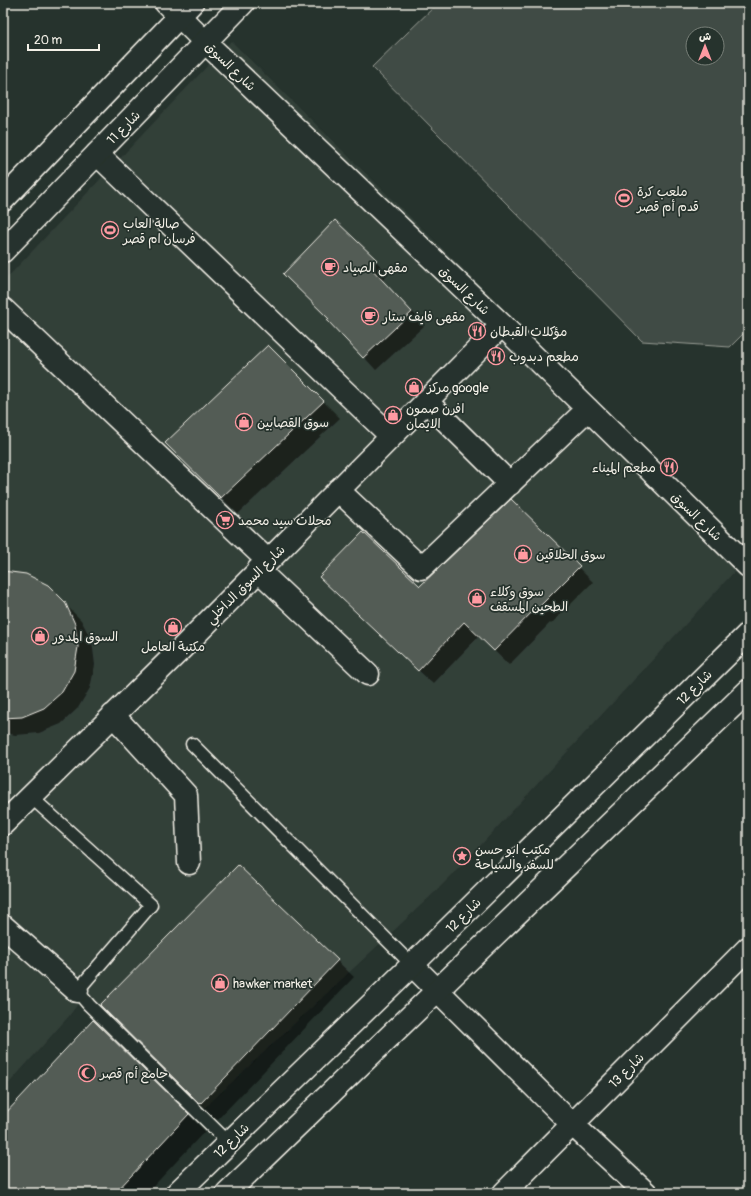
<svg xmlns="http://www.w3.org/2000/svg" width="751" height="1196" viewBox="0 0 751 1196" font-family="Pangolin,'Playpen Sans Arabic',sans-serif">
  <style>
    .built { fill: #333f39 }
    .green { fill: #414b45; stroke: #9a9e96; fill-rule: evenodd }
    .shadow { fill: #0007 }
    .building { fill: #525c55; stroke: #f4f1e8 }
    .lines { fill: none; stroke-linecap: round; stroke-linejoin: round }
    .lane-casing { stroke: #f4f1e8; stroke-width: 15 }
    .street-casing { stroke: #f4f1e8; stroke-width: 25 }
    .secondary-casing { stroke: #f4f1e8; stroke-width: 25 }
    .lane { stroke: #26332d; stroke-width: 12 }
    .street { stroke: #26332d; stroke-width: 22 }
    .secondary { stroke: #26332d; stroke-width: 22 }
    .labels { text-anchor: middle; stroke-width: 3.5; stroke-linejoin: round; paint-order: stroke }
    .street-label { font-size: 13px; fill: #f4f1e8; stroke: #26332d }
    .poi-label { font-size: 13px; fill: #f4f1e8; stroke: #26332d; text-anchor: start }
  </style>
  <rect width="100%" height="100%" fill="#26332d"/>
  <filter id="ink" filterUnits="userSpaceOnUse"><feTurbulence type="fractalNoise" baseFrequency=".025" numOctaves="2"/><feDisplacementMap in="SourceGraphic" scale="8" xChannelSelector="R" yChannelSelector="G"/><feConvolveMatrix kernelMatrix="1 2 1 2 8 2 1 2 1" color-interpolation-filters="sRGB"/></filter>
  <g filter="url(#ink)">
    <path class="built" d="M231 41 748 549V557L466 861 436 891 196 1116 84 996 69 1016 3 1090V282Z"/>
    <path class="green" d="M438 3H748V329L730 347 642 341 372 67ZM693 34H717V58H693Z"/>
    <path class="shadow" d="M335 221 389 274 382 281 425 325 376 370 364 357 330 319Z
      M748 343V351L744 347Z
      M268 346 340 418 238 514 166 443Z
      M511 501 593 582 551 624 550 623 509 665 479 636 433 684 335 591 420 588Z
      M3 572 47 586 81 620 92 641 95 665 90 688 78 708 61 724 39 733 15 735 3 732Z
      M238 866 354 977 218 1119 217 1118 216 1119 102 1005Z
      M93 1021 205 1131 147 1193H3V1118Z"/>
    <path class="building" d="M335 220 377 260 370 267 412 312 363 358 327 320 329 319 283 274Z
      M268 345 324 401 221 498 165 443Z
      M511 499 580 566 536 610 535 609 494 651 464 622 418 671 319 577 363 532 420 586Z
      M3 571 26 574 48 585 65 602 75 624 78 647 74 671 62 692 44 708 22 717 3 718Z
      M238 865 338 960 201 1103 200 1102 199 1103 100 1005Z
      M93 1020 189 1114 115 1193H3V1116Z"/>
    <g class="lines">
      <g class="lane-casing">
        <path id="lane" d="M192 744 412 965
          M31 797 151 905 77 991 89 1005 229 1143"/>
      </g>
      <g class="street-casing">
        <path id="street" d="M166 3 205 42 502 325 748 566
          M97 154 391 436
          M3 309 268 561
          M426 401 510 484
          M338 490 421 568 588 409
          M258 570 368 674
          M113 715 186 795 189 863
          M3 824 183 647 502 325
          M3 926 77 991
          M412 965 572 1124 646 1193
          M504 1193 748 948"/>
      </g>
      <g class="secondary-casing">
        <path id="secondary" d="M3 200 192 3
          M3 251 243 3
          M177 1193 412 965 748 634
          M227 1193 748 691"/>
      </g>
      <use href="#lane" class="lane"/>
      <use href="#street" class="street"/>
      <use href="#secondary" class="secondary"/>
    </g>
  </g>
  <defs>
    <g id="stadium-ring" transform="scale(0.9)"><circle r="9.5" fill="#26332d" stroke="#ff9aa2" stroke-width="1.5"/><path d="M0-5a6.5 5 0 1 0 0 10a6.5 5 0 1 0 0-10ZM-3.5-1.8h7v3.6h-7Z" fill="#ff9aa2"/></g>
    <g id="cafe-ring" transform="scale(0.9)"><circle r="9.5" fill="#26332d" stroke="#ff9aa2" stroke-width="1.5"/><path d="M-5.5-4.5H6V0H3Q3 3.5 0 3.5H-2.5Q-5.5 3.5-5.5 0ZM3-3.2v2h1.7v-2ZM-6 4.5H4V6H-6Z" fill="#ff9aa2"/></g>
    <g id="restaurant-ring" transform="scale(0.9)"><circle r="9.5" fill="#26332d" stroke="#ff9aa2" stroke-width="1.5"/><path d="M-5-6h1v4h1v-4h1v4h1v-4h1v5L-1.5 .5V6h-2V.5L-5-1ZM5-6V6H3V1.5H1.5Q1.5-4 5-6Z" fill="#ff9aa2"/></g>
    <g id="shop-ring" transform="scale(0.9)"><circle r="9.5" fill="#26332d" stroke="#ff9aa2" stroke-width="1.5"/><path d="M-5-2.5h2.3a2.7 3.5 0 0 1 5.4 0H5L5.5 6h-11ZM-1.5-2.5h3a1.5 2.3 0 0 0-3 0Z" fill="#ff9aa2"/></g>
    <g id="supermarket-ring" transform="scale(0.9)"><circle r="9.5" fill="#26332d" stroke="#ff9aa2" stroke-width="1.5"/><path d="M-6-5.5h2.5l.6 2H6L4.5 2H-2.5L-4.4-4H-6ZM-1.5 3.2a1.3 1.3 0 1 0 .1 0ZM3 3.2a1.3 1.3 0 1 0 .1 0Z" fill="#ff9aa2"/></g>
    <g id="sight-ring" transform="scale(0.9)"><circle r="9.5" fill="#26332d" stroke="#ff9aa2" stroke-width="1.5"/><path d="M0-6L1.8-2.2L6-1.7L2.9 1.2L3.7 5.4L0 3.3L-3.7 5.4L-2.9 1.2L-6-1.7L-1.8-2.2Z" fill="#ff9aa2"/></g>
    <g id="mosque-ring" transform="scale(0.9)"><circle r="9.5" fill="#26332d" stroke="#ff9aa2" stroke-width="1.5"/><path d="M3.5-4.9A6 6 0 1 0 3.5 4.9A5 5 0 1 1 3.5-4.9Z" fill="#ff9aa2"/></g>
  </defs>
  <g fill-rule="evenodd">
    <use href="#stadium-ring" x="624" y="198"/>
    <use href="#stadium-ring" x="110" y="230"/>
    <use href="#cafe-ring" x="330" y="267"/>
    <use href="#cafe-ring" x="370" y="316"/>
    <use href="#restaurant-ring" x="477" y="331"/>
    <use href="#restaurant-ring" x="496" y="356"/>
    <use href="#shop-ring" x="414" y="387"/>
    <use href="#shop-ring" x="393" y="415"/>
    <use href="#shop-ring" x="244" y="422"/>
    <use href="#restaurant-ring" x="669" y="467"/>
    <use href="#supermarket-ring" x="225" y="520"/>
    <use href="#shop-ring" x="523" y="554"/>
    <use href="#shop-ring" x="477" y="598"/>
    <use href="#shop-ring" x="173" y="627"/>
    <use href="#shop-ring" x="40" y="636"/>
    <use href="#sight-ring" x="462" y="856"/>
    <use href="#shop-ring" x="220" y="983"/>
    <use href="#mosque-ring" x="87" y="1073"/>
  </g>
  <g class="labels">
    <g class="street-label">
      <text transform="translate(231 66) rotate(44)" y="5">شارع السوق</text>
      <text transform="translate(123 127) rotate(-46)" y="5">شارع 11</text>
      <text transform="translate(465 290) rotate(44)" y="5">شارع السوق</text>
      <text transform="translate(697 516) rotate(44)" y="5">شارع السوق</text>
      <text transform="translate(245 584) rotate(-45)" y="5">شارع السوق الداخلي</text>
      <text transform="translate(694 687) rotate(-45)" y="5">شارع 12</text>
      <text transform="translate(463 915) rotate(-45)" y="5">شارع 12</text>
      <text transform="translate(626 1070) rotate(-45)" y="5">شارع 13</text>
      <text transform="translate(231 1140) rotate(-44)" y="5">شارع 12</text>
    </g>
    <g class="poi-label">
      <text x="637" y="196">ملعب كرة<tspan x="637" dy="15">قدم أم قصر</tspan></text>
      <text x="123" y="228">صالة العاب<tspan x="123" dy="15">فرسان ام قصر</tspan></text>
      <text x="343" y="272">مقهى الصياد</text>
      <text x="383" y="321">مقهى فايف ستار</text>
      <text x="490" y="336">مؤكلات القبطان</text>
      <text x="509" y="361">مطعم دبدوب</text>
      <text x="427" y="392">مركز google</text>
      <text x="406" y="413">افرن صمون<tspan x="406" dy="15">الايمان</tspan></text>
      <text x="257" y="427">سوق القصابين</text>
      <text x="656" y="472" text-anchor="end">مطعم الميناء</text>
      <text x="238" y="525">محلات سيد محمد</text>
      <text x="536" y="559">سوق الحلاقين</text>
      <text x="490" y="596">سوق وكلاء<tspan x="490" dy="15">الطحين المسقف</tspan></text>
      <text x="53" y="641">السوق المدور</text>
      <text x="173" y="651" text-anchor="middle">مكتبة العامل</text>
      <text x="475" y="854">مكتب ابو حسن<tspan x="475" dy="15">للسفر والسياحة</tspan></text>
      <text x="233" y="988">hawker market</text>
      <text x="100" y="1078">جامع أم قصر</text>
    </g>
  </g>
  <rect width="751" height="1196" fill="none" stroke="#26332d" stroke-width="16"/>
  <rect x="8" y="8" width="735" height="1180" fill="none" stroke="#f4f1e8" stroke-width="1.5" filter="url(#ink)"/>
  <g transform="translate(705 46)"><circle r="19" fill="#26332d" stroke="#787f78"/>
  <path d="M0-3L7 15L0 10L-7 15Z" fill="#ff9aa2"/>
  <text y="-6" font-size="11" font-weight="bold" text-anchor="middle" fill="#f4f1e8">ش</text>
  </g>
  <path d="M28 44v6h71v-6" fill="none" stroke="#f4f1e8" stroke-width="2"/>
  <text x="34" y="44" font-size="12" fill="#f4f1e8" stroke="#26332d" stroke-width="3" paint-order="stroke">20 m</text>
</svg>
